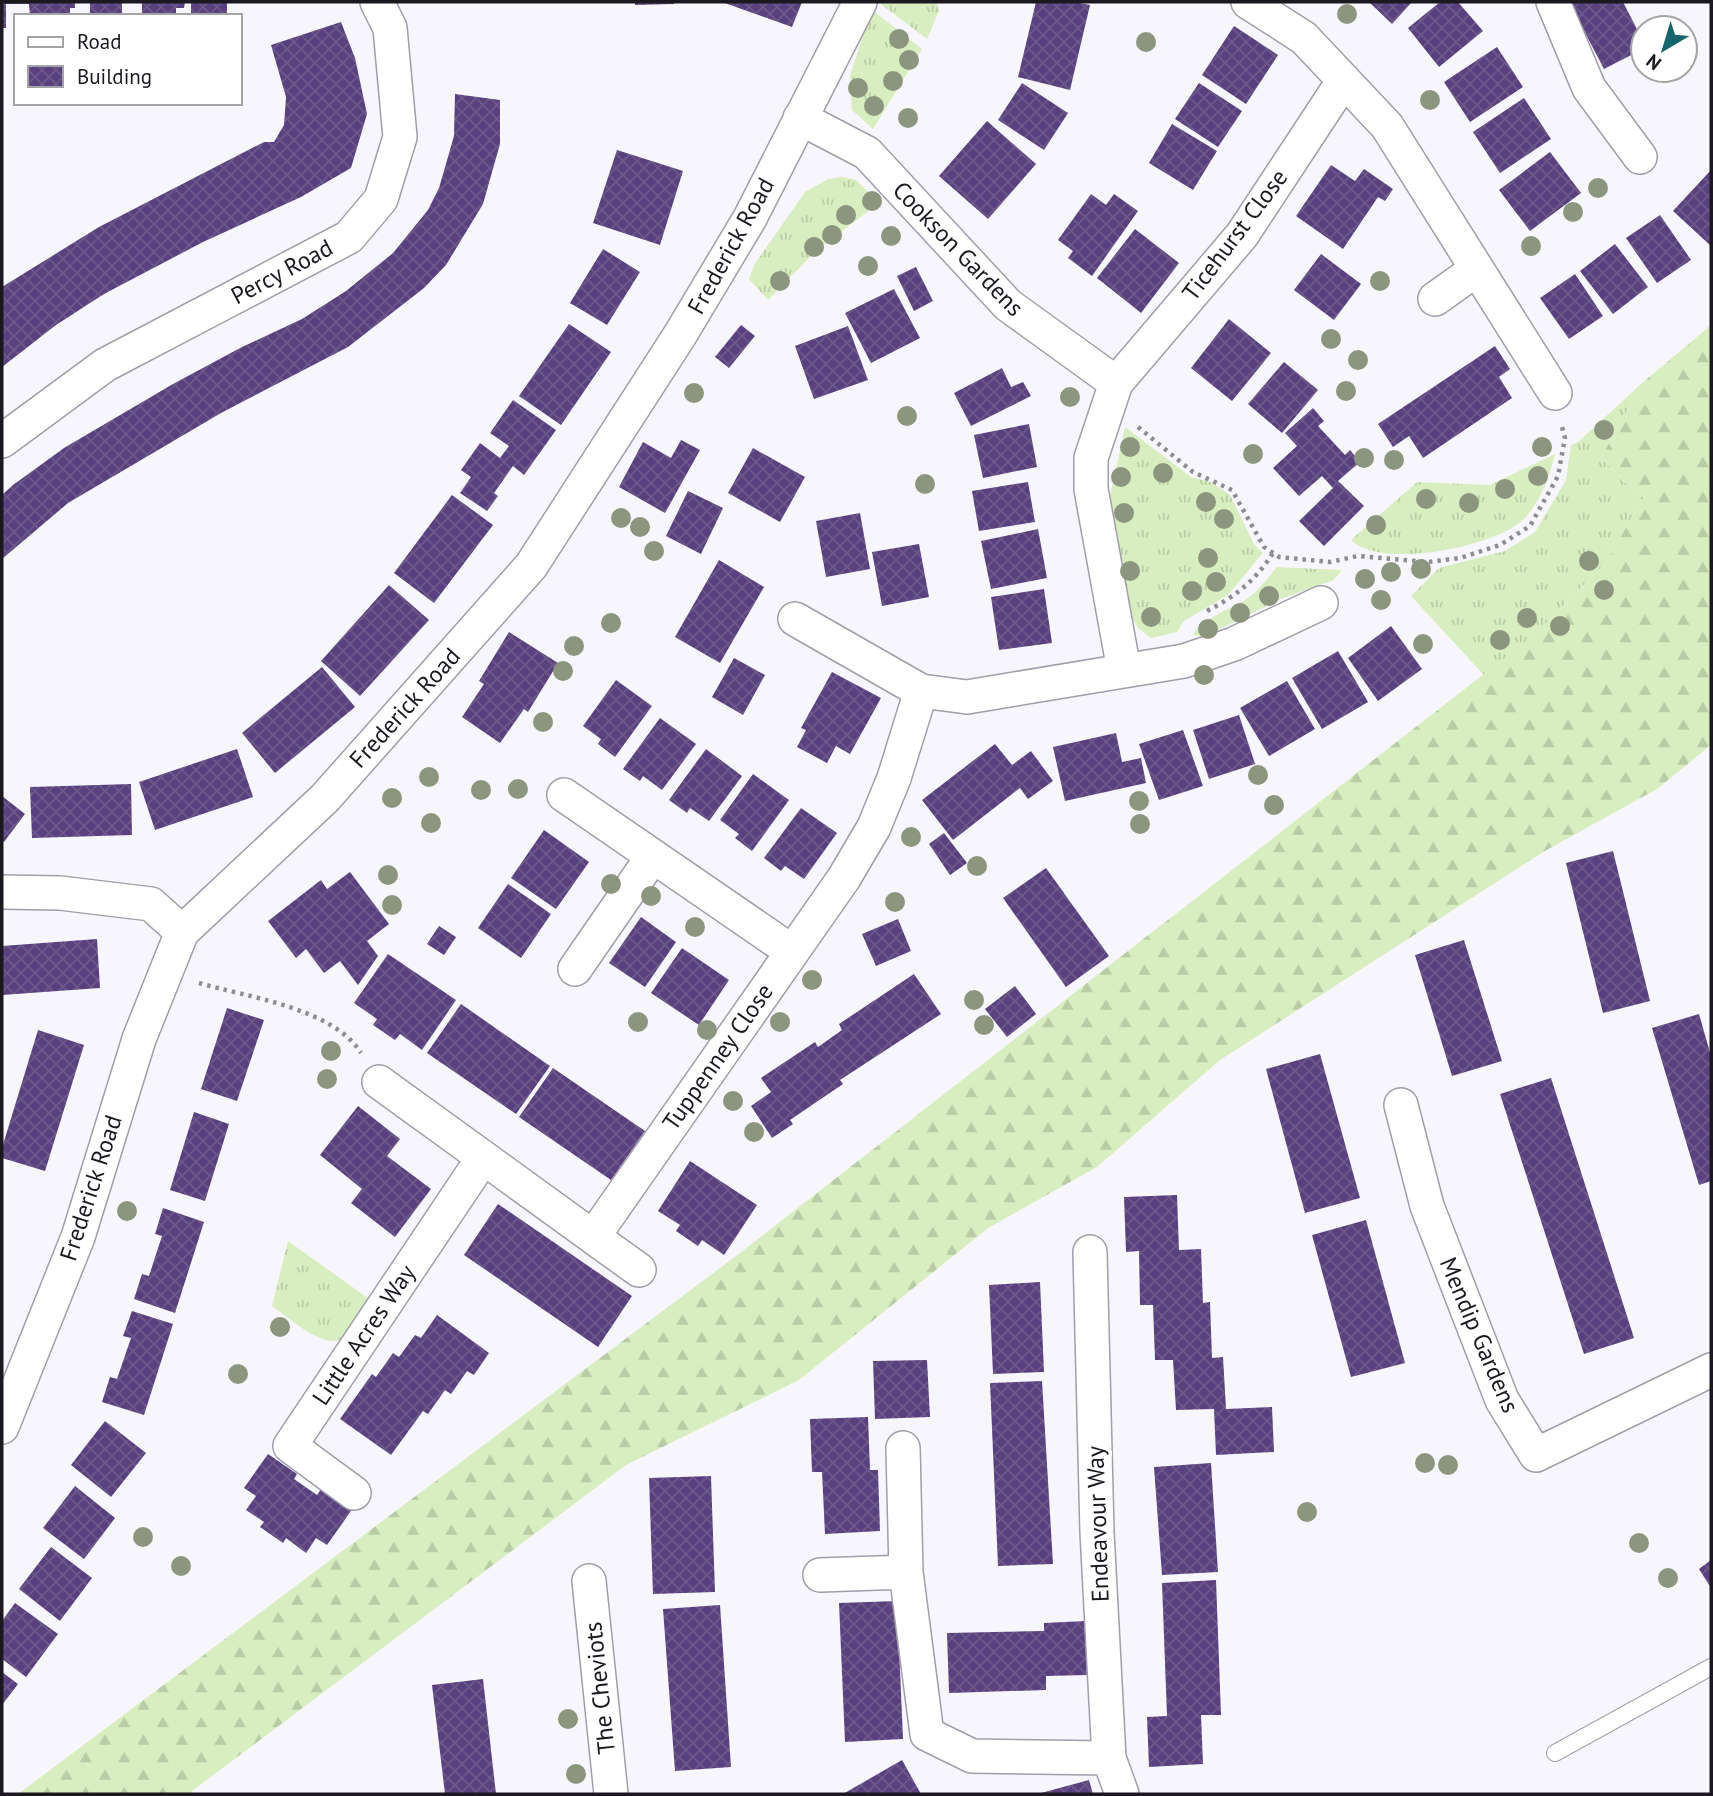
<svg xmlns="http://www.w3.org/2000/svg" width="1713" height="1796" viewBox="0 0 1713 1796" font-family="'PT Sans',sans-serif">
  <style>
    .grass { fill: url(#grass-tufts) }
    .forest { fill: url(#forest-firs) }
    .building { fill: url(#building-cross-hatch) }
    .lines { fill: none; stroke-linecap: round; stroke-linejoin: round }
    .service-casing { stroke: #a19dab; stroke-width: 18 }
    .minor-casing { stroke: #a19dab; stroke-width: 36 }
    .path { stroke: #8f8d94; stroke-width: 4.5; stroke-dasharray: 3.5 5; stroke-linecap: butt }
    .service { stroke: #fff; stroke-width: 16 }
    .minor { stroke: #fff; stroke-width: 33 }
    .tree { fill: #8c967e }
    .labels { text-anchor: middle; stroke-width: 7; stroke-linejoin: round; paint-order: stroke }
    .street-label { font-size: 24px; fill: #1b191f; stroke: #fff }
  </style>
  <defs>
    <pattern id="grass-tufts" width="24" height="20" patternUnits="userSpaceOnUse" patternTransform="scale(1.75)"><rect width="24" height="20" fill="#d8eec0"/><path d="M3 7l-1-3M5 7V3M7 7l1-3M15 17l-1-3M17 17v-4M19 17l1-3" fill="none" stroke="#b9cca5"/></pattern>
    <pattern id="forest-firs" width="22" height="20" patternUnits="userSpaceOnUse" patternTransform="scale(1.75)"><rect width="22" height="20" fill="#d8eec0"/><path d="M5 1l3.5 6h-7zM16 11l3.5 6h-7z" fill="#b9cca5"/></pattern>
    <pattern id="building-cross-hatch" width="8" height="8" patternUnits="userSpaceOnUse" patternTransform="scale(1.75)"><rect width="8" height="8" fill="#58417e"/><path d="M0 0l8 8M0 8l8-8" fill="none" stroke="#6c598a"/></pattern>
  </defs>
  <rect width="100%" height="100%" fill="#f8f6fd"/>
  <path class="grass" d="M878 2H937L939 11 927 39Z
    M871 9 922 49 873 129 852 110 850 76Z
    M842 177 856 180 879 203 816 251 768 300 749 279 754 265 805 192 828 179Z
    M1641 384 1601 458 1626 483 1645 495 1605 564 1534 635 1484 675 1411 596 1439 568 1505 551 1535 532 1566 480 1571 445 1578 442Z
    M1125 427 1191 477 1211 482 1230 495 1254 544 1263 553 1228 595 1184 621 1177 632 1151 638 1138 628 1127 609 1109 500Z
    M1555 454C1550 476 1541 500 1525 518 1498 547 1380 570 1351 540L1417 482 1490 485Z
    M1277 567 1342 570 1334 580 1278 600 1206 636 1193 635C1204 617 1229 610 1247 599 1259 590 1268 578 1277 567Z
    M288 1241 372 1301C364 1312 356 1328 345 1337 327 1353 288 1317 272 1306Z"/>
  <path class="forest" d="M1711 325V745L1657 789 1543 852 1220 1060 1097 1167 988 1228 799 1380 626 1465 188 1794H18L736 1256 1534 635 1605 564 1645 495 1626 483 1601 458 1641 384Z"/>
  <path class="building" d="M2 2H75V8H70V16H30L29 4H6V28H2Z
    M90 2H122V16H90Z
    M142 2H185L184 8H176V16H142Z
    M191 2H227V16H191Z
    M635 2H674V4L635 5Z
    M722 2H802L792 27Z
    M1036 2H1075L1090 5 1070 90 1018 77Z
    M1369 2H1412L1392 24Z
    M1440 2H1458L1483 31 1439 67 1408 28Z
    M1569 2H1623L1643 41V49L1604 69Z
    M341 22 355 58 367 114 351 168 301 197 203 242 104 294 56 325 2 367V287L99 227 264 142H274L284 125 286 97 271 45Z
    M1234 26 1278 55 1246 104 1202 75Z
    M1497 47 1523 87 1470 122 1444 82Z
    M1022 83 1068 113 1044 150 998 120Z
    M1199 83 1242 111 1218 147 1175 119Z
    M455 94 500 100V144L483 204 446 265 424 288 348 347 221 413 68 503 2 559V495L13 485 64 448 173 384 242 347 302 319 346 291 393 253 428 210 439 188 454 136Z
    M1524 98 1551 139 1500 173 1473 132Z
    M987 121 1036 164 988 219 939 176Z
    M1172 124 1217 151 1193 190 1149 163Z
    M617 150 683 171 660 245 593 223Z
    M1550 152 1581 193 1530 231 1499 190Z
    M1331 165 1355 181 1364 169 1393 189 1385 201 1378 197 1343 249 1296 216Z
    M1711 170V246L1673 211Z
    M1091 194 1106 205 1114 194 1138 211 1092 276 1068 258 1073 251 1058 240Z
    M1660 215 1691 260 1657 283 1626 238Z
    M1135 229 1179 263 1141 313 1097 278Z
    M1615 244 1648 287 1613 314 1580 271Z
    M603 249 640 272 607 325 570 303Z
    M1321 254 1361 284 1334 320 1294 290Z
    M916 267 933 301 914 311 897 276Z
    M1575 274 1603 316 1569 339 1540 298Z
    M894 289 920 338 871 363 845 313Z
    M1229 319 1271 353 1232 401 1191 368Z
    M569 324 611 352 561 425 519 396Z
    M741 325 755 336 729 368 715 357Z
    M848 326 868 380 814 399 795 346Z
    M1495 346 1510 369 1499 377 1512 398 1423 458 1409 436 1393 447 1378 424Z
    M1284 362 1318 390 1282 433 1248 404Z
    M1002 368 1011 387 1023 382 1031 396 971 426 954 393Z
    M513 400 556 430 524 475 513 466 494 493 498 496 487 511 460 493 471 477 461 470 480 443 500 458 509 446 490 433Z
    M1313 408 1324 421 1318 426 1345 455 1350 450 1360 462 1338 481 1364 506 1324 546 1299 521 1333 488 1322 476 1299 496 1273 468 1297 446 1285 433Z
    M1029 424 1037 467 983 478 974 435Z
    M681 440 700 450 665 513 619 487 643 442 671 458Z
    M753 448 805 477 780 522 728 493Z
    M1028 482 1035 522 979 531 972 491Z
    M688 491 723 508 701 554 666 536Z
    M452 495 493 525 434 603 394 573Z
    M860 513 870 569 826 577 816 521Z
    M1038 529 1047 578 991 589 981 541Z
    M919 544 929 597 882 606 872 552Z
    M719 560 764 587 720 663 675 637Z
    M389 585 429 620 360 696 321 661Z
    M1044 589 1052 643 999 650 991 597Z
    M1391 626 1422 669 1378 701 1348 658Z
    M509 632 558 663 528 712 524 709 500 743 462 717 484 684 479 681Z
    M1338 651 1368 702 1322 729 1292 678Z
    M734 658 765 675 743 715 712 697Z
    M322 667 355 707 275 773 242 733Z
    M832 672 881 698 850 754 836 746 827 763 797 747 806 730 801 728Z
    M616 680 652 706 615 757 598 744 601 739 583 726Z
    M1287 681 1315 729 1269 756 1240 708Z
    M1239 715 1255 764 1209 779 1193 730Z
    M660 718 696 744 662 790 643 776 640 781 623 769Z
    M1183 730 1203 786 1159 800 1139 744Z
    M1116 733 1122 762 1141 758 1146 783 1065 801 1053 747Z
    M995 744 1012 765 1031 751 1053 781 1028 799 1020 788 953 840 922 800Z
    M237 749 253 797 155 830 139 782Z
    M706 749 742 776 709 821 690 808 687 813 669 800Z
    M753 774 789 800 752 851 735 838 739 834 720 820Z
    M131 784 132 835 32 838 30 787Z
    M2 796 25 814 4 842 2 840Z
    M801 808 837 833 804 879 785 866 781 871 764 858Z
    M544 830 589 862 556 909 511 878Z
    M944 833 967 863 950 875 929 844Z
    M1613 851 1650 1001 1603 1013 1566 863Z
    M1046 868 1109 956 1066 987 1003 898Z
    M350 872 389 924 367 941 378 956 358 985 340 961 324 973 306 949 296 958 268 921 321 880 327 889Z
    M508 884 551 914 521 958 478 928Z
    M641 917 676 942 645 987 609 963Z
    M898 919 911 951 876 966 862 934Z
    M439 926 456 937 444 955 427 944Z
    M97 939 100 988 2 995V946Z
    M1464 940 1502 1061 1452 1076 1415 955Z
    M682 948 729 980 699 1025 651 993Z
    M388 954 456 1000 422 1050 400 1034 395 1040 373 1025 377 1019 354 1003Z
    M914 974 941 1014 840 1080 843 1084 790 1120 793 1124 772 1138 751 1106 771 1092 761 1078 815 1042 818 1047 842 1030 839 1024Z
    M1015 986 1036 1014 1007 1037 985 1009Z
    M461 1004 550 1066 516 1114 427 1053Z
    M227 1008 264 1020 237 1101 201 1089Z
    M1699 1014 1711 1056V1181L1699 1185 1652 1028Z
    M38 1030 84 1045 45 1171 2 1158V1148Z
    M1320 1054 1360 1198 1305 1213 1266 1069Z
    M553 1068 645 1131 611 1180 519 1117Z
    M1551 1078 1634 1338 1584 1354 1500 1094Z
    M358 1106 400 1139 387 1156 431 1189 395 1237 351 1203 362 1189 320 1155Z
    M194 1112 229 1124 205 1201 170 1190Z
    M690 1161 757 1205 724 1255 702 1240 698 1246 676 1231 680 1225 658 1211Z
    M1177 1195 1179 1250 1201 1249 1203 1303 1210 1302 1212 1358 1223 1357 1226 1409 1272 1407 1274 1452 1216 1455 1214 1409 1176 1410 1173 1360H1155L1153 1305H1140L1139 1251 1126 1252 1124 1197Z
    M498 1204 632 1296 598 1347 464 1255Z
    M163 1208 204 1222 175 1313 134 1299 142 1274 149 1276 162 1236 155 1234Z
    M1366 1220 1405 1363 1351 1377 1312 1235Z
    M1040 1282 1044 1372 993 1374 989 1285Z
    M132 1311 173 1324 144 1415 102 1402 110 1377 117 1379 131 1338 123 1336Z
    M437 1315 489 1353 474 1375 467 1371 451 1394 445 1390 428 1414 423 1411 391 1455 340 1419 372 1374 376 1377 393 1353 399 1357 415 1335 421 1338Z
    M927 1360 930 1417 875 1419 873 1361Z
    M1042 1381 1053 1564 998 1566 990 1383Z
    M868 1417 870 1470H878L880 1531 825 1534 822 1472H812L810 1419Z
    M105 1421 146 1453 111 1497 71 1465Z
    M268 1454 297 1474 294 1479 317 1495 321 1489 351 1511 327 1545 316 1538 306 1553 286 1538 283 1543 260 1527 264 1522 246 1510 256 1496 244 1488Z
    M1211 1463 1218 1572 1162 1575 1154 1467Z
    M711 1476 715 1592 653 1594 649 1478Z
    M75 1486 115 1518 84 1559 43 1528Z
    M51 1547 92 1578 60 1621 19 1589Z
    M1711 1560V1588L1699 1569Z
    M1216 1580 1221 1715H1201L1203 1764 1149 1767 1147 1717 1167 1716 1162 1583Z
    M897 1601 903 1739 845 1742 839 1603Z
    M15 1603 58 1634 26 1677 2 1659V1621Z
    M720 1605 731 1767 675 1771 663 1609Z
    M1086 1621 1087 1675 1046 1676V1690L949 1693 947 1633 1044 1631V1623Z
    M2 1672 18 1684 2 1705Z
    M483 1679 496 1794H445L432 1685Z
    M902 1760 921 1794H843Z
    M1089 1780 1093 1794H1041V1793Z"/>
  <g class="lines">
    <g class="service-casing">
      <path id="service" d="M1555 1753 1711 1667"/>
    </g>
    <g class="minor-casing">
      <path id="minor" d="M1248 2 1304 38 1387 126 1555 393
        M1553 2 1589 88 1640 157
        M800 118 867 153 1008 305 1116 383
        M1435 299 1477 269
        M2 441 105 365 349 237 381 199 400 137 390 28 377 2
        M795 619 921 691 967 697 1184 661 1234 644 1321 603
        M1124 670 1091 489V458L1116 383 1242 235 1344 80
        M564 795 791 951
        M2 892 60 893 151 904 182 932
        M575 969 653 856
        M379 1082 593 1237 844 878 874 827 894 778 921 691
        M1401 1105 1427 1206 1502 1400 1536 1455 1711 1370
        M593 1237 639 1270
        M1090 1252 1097 1532 1109 1758 1122 1794
        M2 1427 78 1237 139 1039 182 932 325 798 531 566 680 335 750 218 860 2
        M903 1448 906 1572 927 1734 972 1756 1109 1758
        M354 1493 290 1446 483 1158
        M820 1575 906 1572
        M589 1581 611 1794"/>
    </g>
    <path class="path" d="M1138 427 1193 472 1232 490 1264 547 1279 557 1330 562 1358 556 1428 562 1460 558 1500 545 1530 526 1558 476 1565 438 1562 427
      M1207 611C1236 596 1255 581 1273 553
      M199 983C247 997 333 1008 361 1053"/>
    <use href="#service" class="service"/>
    <use href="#minor" class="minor"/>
  </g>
  <g class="tree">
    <circle cx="1347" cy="14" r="10"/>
    <circle cx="899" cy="39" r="10"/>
    <circle cx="1146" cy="42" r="10"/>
    <circle cx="909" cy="60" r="10"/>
    <circle cx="893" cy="81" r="10"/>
    <circle cx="858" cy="88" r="10"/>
    <circle cx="1430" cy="100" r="10"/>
    <circle cx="874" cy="106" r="10"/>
    <circle cx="908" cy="118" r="10"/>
    <circle cx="1598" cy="188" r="10"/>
    <circle cx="872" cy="201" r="10"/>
    <circle cx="1573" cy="212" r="10"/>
    <circle cx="846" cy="215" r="10"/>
    <circle cx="832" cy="235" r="10"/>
    <circle cx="891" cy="236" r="10"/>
    <circle cx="1531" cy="246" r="10"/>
    <circle cx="814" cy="247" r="10"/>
    <circle cx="868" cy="266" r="10"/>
    <circle cx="780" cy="281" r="10"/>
    <circle cx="1380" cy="281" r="10"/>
    <circle cx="1331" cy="339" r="10"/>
    <circle cx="1358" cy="360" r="10"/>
    <circle cx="1346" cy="391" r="10"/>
    <circle cx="694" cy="393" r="10"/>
    <circle cx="1070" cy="397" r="10"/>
    <circle cx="907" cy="416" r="10"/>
    <circle cx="1604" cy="430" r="10"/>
    <circle cx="1130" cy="447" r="10"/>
    <circle cx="1542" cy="447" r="10"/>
    <circle cx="1253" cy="454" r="10"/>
    <circle cx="1364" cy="458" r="10"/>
    <circle cx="1394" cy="460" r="10"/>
    <circle cx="1163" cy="473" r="10"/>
    <circle cx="1538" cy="476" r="10"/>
    <circle cx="1121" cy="477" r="10"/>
    <circle cx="925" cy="484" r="10"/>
    <circle cx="1505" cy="489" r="10"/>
    <circle cx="1426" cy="499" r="10"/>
    <circle cx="1206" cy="502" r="10"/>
    <circle cx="1469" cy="503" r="10"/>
    <circle cx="1124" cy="513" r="10"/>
    <circle cx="621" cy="518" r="10"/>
    <circle cx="1224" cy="519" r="10"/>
    <circle cx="1376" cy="525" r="10"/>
    <circle cx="640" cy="527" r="10"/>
    <circle cx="654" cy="551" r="10"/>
    <circle cx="1208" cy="558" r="10"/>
    <circle cx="1589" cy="561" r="10"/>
    <circle cx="1421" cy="569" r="10"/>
    <circle cx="1130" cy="571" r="10"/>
    <circle cx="1391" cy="572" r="10"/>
    <circle cx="1365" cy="579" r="10"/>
    <circle cx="1216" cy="582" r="10"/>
    <circle cx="1604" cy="590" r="10"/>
    <circle cx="1192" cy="591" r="10"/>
    <circle cx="1269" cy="596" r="10"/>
    <circle cx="1381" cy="600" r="10"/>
    <circle cx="1240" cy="613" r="10"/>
    <circle cx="1151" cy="617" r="10"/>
    <circle cx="1527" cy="618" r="10"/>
    <circle cx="611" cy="623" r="10"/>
    <circle cx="1560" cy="626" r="10"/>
    <circle cx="1208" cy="629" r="10"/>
    <circle cx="1500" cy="640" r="10"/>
    <circle cx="1423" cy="644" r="10"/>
    <circle cx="574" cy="646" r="10"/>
    <circle cx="563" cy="671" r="10"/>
    <circle cx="1204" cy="675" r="10"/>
    <circle cx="543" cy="722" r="10"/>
    <circle cx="1258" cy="775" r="10"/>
    <circle cx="429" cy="777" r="10"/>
    <circle cx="518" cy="789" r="10"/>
    <circle cx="481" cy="790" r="10"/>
    <circle cx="392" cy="798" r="10"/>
    <circle cx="1139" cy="801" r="10"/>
    <circle cx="1274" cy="805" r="10"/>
    <circle cx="431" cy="823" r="10"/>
    <circle cx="1140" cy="824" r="10"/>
    <circle cx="911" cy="837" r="10"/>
    <circle cx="977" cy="866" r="10"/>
    <circle cx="388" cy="875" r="10"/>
    <circle cx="611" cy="884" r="10"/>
    <circle cx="651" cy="896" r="10"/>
    <circle cx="895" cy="902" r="10"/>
    <circle cx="392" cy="905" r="10"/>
    <circle cx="695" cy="927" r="10"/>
    <circle cx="812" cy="980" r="10"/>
    <circle cx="974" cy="1000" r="10"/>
    <circle cx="638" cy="1022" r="10"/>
    <circle cx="780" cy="1022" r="10"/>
    <circle cx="984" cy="1025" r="10"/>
    <circle cx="707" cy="1030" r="10"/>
    <circle cx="331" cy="1051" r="10"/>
    <circle cx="327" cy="1079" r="10"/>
    <circle cx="733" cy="1101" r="10"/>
    <circle cx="754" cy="1132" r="10"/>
    <circle cx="127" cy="1211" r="10"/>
    <circle cx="280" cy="1327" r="10"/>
    <circle cx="238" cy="1374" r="10"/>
    <circle cx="1425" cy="1463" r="10"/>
    <circle cx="1448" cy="1465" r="10"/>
    <circle cx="1307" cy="1512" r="10"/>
    <circle cx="143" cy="1537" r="10"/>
    <circle cx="1639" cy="1543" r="10"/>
    <circle cx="181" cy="1566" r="10"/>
    <circle cx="1668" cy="1578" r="10"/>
    <circle cx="568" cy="1719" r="10"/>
    <circle cx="576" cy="1774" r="10"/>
  </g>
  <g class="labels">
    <g class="street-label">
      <text transform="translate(1235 235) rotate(-53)" y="8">Ticehurst Close</text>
      <text transform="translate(731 246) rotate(-61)" y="8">Frederick Road</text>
      <text transform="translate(958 249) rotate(46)" y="8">Cookson Gardens</text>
      <text transform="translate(282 272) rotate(-28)" y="8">Percy Road</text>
      <text transform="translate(405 708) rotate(-48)" y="8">Frederick Road</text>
      <text transform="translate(718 1057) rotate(-55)" y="8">Tuppenney Close</text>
      <text transform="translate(91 1188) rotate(-72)" y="8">Frederick Road</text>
      <text transform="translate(364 1335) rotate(-56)" y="8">Little Acres Way</text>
      <text transform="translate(1479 1335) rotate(67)" y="8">Mendip Gardens</text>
      <text transform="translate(1098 1524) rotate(-92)" y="8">Endeavour Way</text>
      <text transform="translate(600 1688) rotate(-96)" y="8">The Cheviots</text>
    </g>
  </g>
  <rect width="1713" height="1796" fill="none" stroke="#1b191f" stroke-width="7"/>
  <rect x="14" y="14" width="228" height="91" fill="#ffffff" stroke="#a4a3a5" stroke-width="2"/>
  <rect x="28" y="37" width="35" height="10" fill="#ffffff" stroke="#a4a3a5" stroke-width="2"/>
  <text x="77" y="49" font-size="21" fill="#1b191f">Road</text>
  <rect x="28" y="66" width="35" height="21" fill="url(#building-cross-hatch)" stroke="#a4a3a5" stroke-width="2"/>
  <text x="77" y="84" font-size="21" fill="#1b191f">Building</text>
  <g transform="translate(1664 49) rotate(218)"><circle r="33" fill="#ffffff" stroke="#a4a3a5" stroke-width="2"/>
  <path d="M0-5L12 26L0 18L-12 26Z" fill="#16656a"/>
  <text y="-10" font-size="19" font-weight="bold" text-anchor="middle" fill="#1b191f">N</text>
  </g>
</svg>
